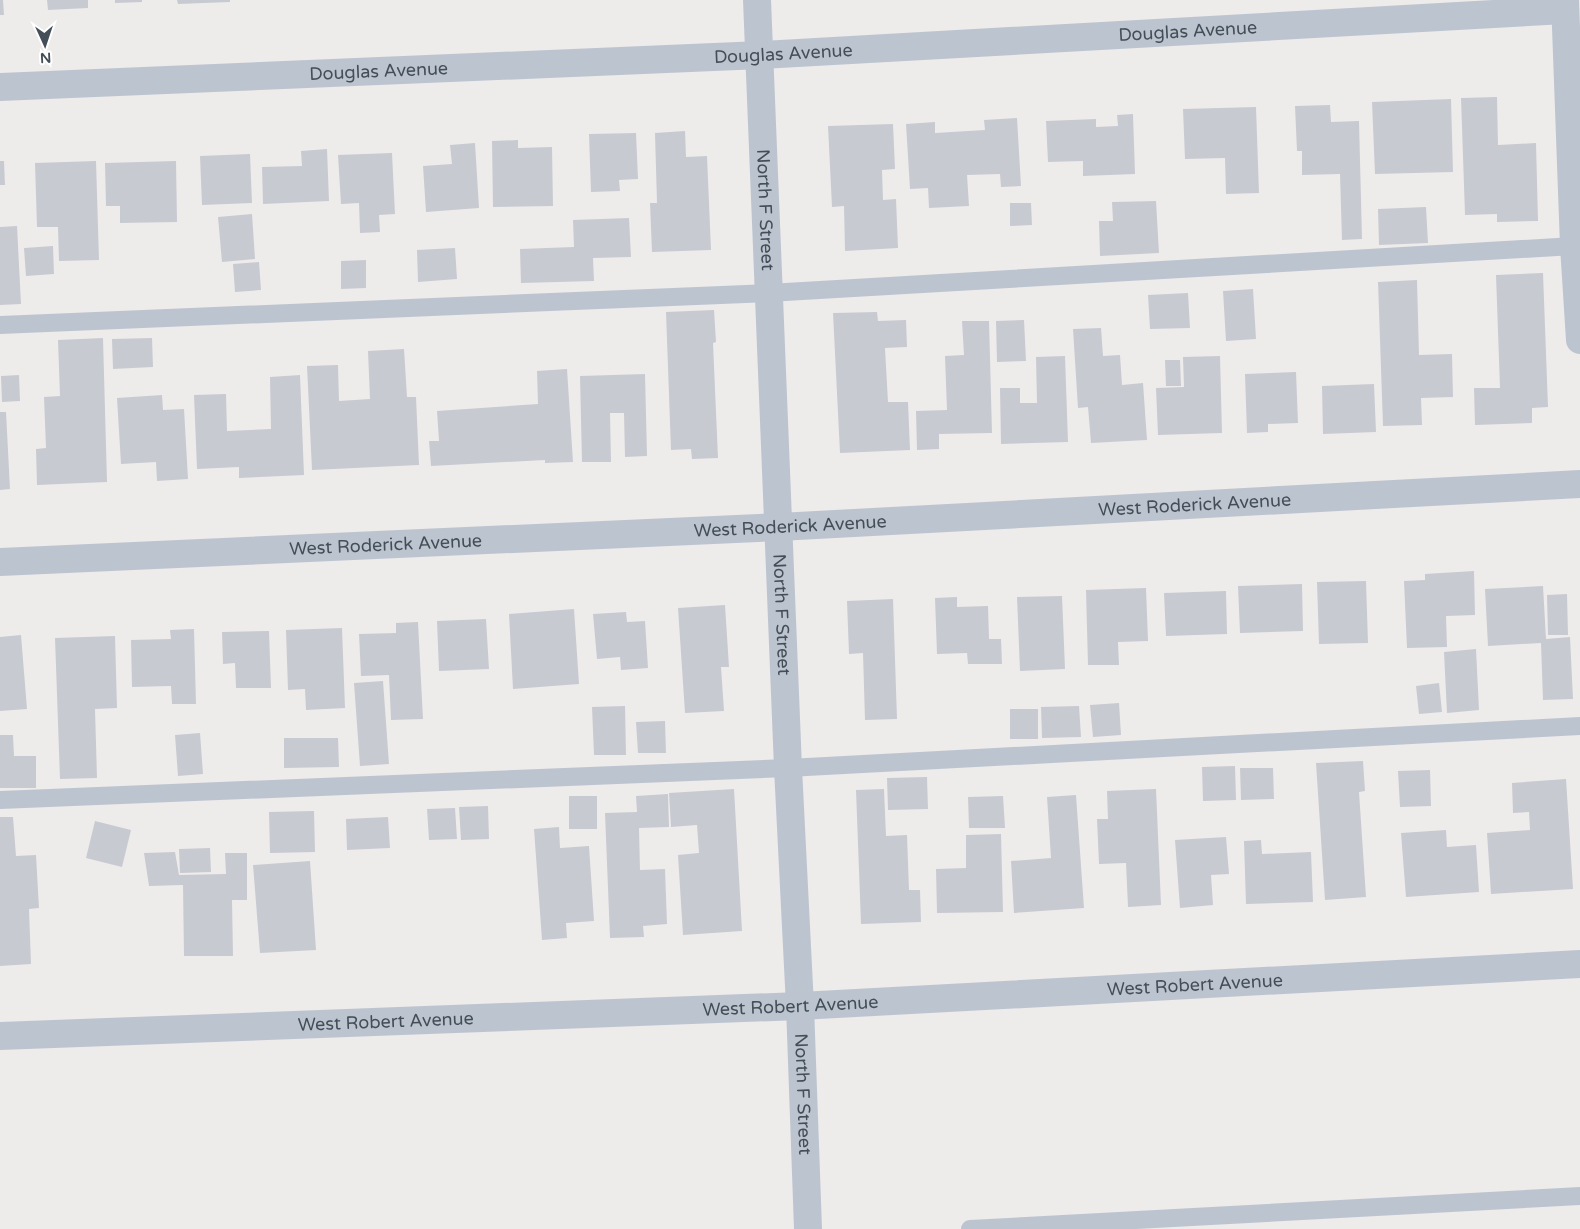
<svg xmlns="http://www.w3.org/2000/svg" width="1580" height="1229" viewBox="0 0 1580 1229" font-family="'Varela Round',sans-serif">
  <style>
    .building { fill: #c8cad1 }
    .lines { fill: none; stroke-linecap: round; stroke-linejoin: round }
    .service { stroke: #bcc5cf; stroke-width: 18 }
    .minor { stroke: #bcc5cf; stroke-width: 28 }
    .labels { text-anchor: middle; stroke-width: 4; stroke-linejoin: round; paint-order: stroke }
    .street-label { font-size: 18px; fill: #444e59; stroke: #fff }
  </style>
  <rect width="100%" height="100%" fill="#eeebeb"/>
  <path class="building" d="M0 0H3L4 15H0Z
    M47 0H88V8L48 10Z
    M115 0H142V2L115 3Z
    M177 0H230V2L178 4Z
    M1497 97 1498 145 1536 143 1538 221 1497 222V214L1465 215 1461 98Z
    M1451 99 1453 172 1375 174 1372 102Z
    M1330 105 1331 122 1359 121 1362 239 1342 240 1340 174 1302 175V151H1297L1295 106Z
    M1256 107 1259 193 1226 194 1225 158 1185 159 1183 109Z
    M1133 114 1135 174 1083 176V161L1048 162 1046 121 1096 119V127L1118 126 1117 115Z
    M1017 118 1021 186 1001 187 1000 174 967 175 969 206 929 208 928 188 910 189 906 124 935 122V133L985 130 984 120Z
    M893 124 895 169 882 170 883 200 896 199 898 248 845 251 844 206 832 207 828 126Z
    M685 131 686 157 707 156 711 250 652 252 650 203H657L655 133Z
    M636 133 638 179 619 180 620 191 591 192 589 134Z
    M518 140V148L552 147 553 206 493 207 492 141Z
    M475 143 479 208 426 212 423 166 452 164 450 145Z
    M327 149 329 201 263 204 262 167 302 166 301 151Z
    M392 153 395 214 379 215 380 232 360 233 359 203 341 204 338 155Z
    M250 154 252 203 202 205 200 156Z
    M0 161H4L5 185H0Z
    M96 161 99 260 59 261 58 227H37L35 163Z
    M176 161 177 222 120 223V206H106L105 163Z
    M1156 201 1159 253 1100 256 1099 221H1113L1112 202Z
    M1010 203H1031L1032 225 1010 226Z
    M1426 207 1428 243 1379 245 1378 209Z
    M252 214 255 259 222 262 218 217Z
    M629 218 631 257 593 258 594 281 521 283 520 249 574 247 573 220Z
    M17 226 21 304 0 305V227Z
    M53 246 54 274 26 276 24 248Z
    M455 248 457 279 418 282 417 250Z
    M366 260V288L341 289V261Z
    M259 262 261 290 235 292 233 264Z
    M1543 273 1548 407 1532 408V423L1475 425 1474 388H1500L1496 275Z
    M1417 280 1419 355 1452 354 1453 397 1421 398 1422 425 1383 426 1378 282Z
    M1253 289 1256 339 1226 341 1223 291Z
    M1188 293 1190 328 1150 329 1148 295Z
    M714 310 716 342 713 343 718 458 692 459 691 449 671 450 666 312Z
    M877 312 878 321 906 320 907 347 885 348 888 402H908L910 450 840 453 833 313Z
    M1024 320 1026 361 997 362 996 321Z
    M962 321H989L992 433 939 434V449L917 450 916 411 947 410 945 356 964 355Z
    M1101 328 1103 356 1120 355 1122 385 1143 383 1147 440 1091 443 1088 407 1078 408 1073 329Z
    M103 338 107 482 37 485 36 449 46 448 44 397 60 396 58 340Z
    M152 338 153 367 113 369 112 339Z
    M404 349 407 397H416L419 465 312 470 307 366 338 365 339 401 370 399 368 351Z
    M1065 356 1068 442 1001 444 1000 388H1020V403H1037L1036 357Z
    M1220 356 1222 433 1158 435 1156 388 1184 387 1183 357Z
    M1165 360H1180L1181 386H1166Z
    M567 369 573 462 545 463V460L431 466 429 441H439L437 411 538 404 537 371Z
    M1296 372 1298 423 1268 424V432L1247 433 1245 374Z
    M645 374 647 456 625 457 624 413H610L611 462H582L580 376Z
    M19 375 20 401 2 402 1 376Z
    M300 375 304 475 239 478V467L197 469 194 395 226 394 227 431 271 429 270 377Z
    M1374 384 1376 432 1323 434 1322 386Z
    M162 395 163 410 184 409 188 479 157 481 156 462 121 464 117 398Z
    M0 412H6L10 489 0 490Z
    M1474 571 1475 615 1446 616 1447 647 1407 648 1404 581 1425 580V574Z
    M1366 581 1368 643 1319 644 1317 582Z
    M1302 584 1303 631 1240 633 1238 586Z
    M1543 586 1546 639 1570 637 1573 699 1543 700 1541 643 1488 646 1485 589Z
    M1146 588 1148 641 1118 642 1119 665H1088L1086 590Z
    M1226 591 1227 634 1166 636 1164 593Z
    M1567 594 1568 635H1548L1547 595Z
    M1062 596 1065 669 1020 671 1017 597Z
    M957 597V607L988 606 989 639H1001L1002 664H968L967 653 937 654 935 598Z
    M893 599 897 719 865 720 863 653 849 654 847 601Z
    M725 605 729 667H721L724 711 685 713 678 608Z
    M574 609 579 684 513 689 509 614Z
    M626 612 627 622 645 621 648 668 621 670 620 657 597 659 593 614Z
    M486 619 489 669 439 671 437 621Z
    M418 622 423 719 391 720 389 675 361 676 359 634 396 633V623Z
    M342 628 345 708 306 710 305 689 288 690 286 630Z
    M194 629 196 704H172L171 686 132 687 131 640 171 639 170 630Z
    M269 631 271 688H236L235 663 223 664 222 632Z
    M21 635 27 709 0 711V637Z
    M115 636 117 708 95 709 97 778 60 779 55 638Z
    M1476 649 1479 710 1447 713 1444 652Z
    M383 681 389 764 360 766 354 683Z
    M1439 683 1442 712 1419 714 1416 686Z
    M1119 703 1121 735 1093 737 1090 705Z
    M625 706 626 755H594L592 707Z
    M1079 706 1081 737 1042 738 1041 707Z
    M1010 709H1038V739H1010Z
    M665 721 666 753H638L636 722Z
    M200 733 203 774 178 776 175 735Z
    M0 735H13L14 756H36V788H0Z
    M284 738H338L339 767 284 768Z
    M1363 761 1365 791 1359 792 1366 897 1325 900 1316 763Z
    M1235 766 1236 800 1203 801 1202 767Z
    M1240 768H1273L1274 799 1241 800Z
    M1430 770 1431 806 1400 807 1398 771Z
    M927 777 928 809 888 810 887 778Z
    M1566 779 1573 889 1491 894 1487 833 1530 830 1529 812 1513 813 1512 783Z
    M734 789 742 931 683 935 678 855 699 853 697 825 671 827 669 793Z
    M884 789 886 836 907 835 909 890H920L921 922 861 924 856 790Z
    M1156 789 1161 905 1128 907 1126 863 1099 864 1097 819H1108L1107 791Z
    M668 794 669 827 639 828 640 870 665 869 667 924 643 926 644 937 610 938 605 813 637 812 636 796Z
    M1076 795 1084 908 1014 913 1011 861 1051 858 1047 797Z
    M569 796H597V829H569Z
    M1003 796 1005 828H969L968 797Z
    M488 806 489 839 461 840 459 807Z
    M455 808 457 839 429 840 427 809Z
    M314 811 315 852 270 853 269 812Z
    M0 817H13L16 856 36 855 39 908 29 909 31 964 0 966Z
    M388 817 390 848 347 850 346 819Z
    M95 821 131 830 122 867 86 858Z
    M559 827 560 848 589 846 594 921 566 923 567 938 542 940 534 829Z
    M1446 830 1447 847 1476 845 1479 892 1406 897 1401 833Z
    M1001 834 1003 912 937 913 936 869 966 868V835Z
    M1226 837 1229 874 1211 875 1213 905 1180 908 1175 840Z
    M1261 840 1262 854 1311 852 1313 902 1246 904 1244 841Z
    M210 848 211 872 180 873 179 849Z
    M175 852 179 875 226 874 225 853H247V900H232L233 956H184L183 885 149 886 144 853Z
    M310 861 316 950 260 953 253 865Z"/>
  <g class="lines">
    <path class="service" d="M0 325 768 293 1574 246
      M0 800 788 768 1580 726
      M970 1229 1580 1196"/>
    <g class="minor">
      <path id="s1" d="M757 0 788 768 800 1006 808 1229"/>
      <path d="M1565 0 1574 246 1580 340"/>
      <path id="s2" d="M0 87 761 55 1565 10"/>
      <path id="s3" d="M0 562 779 527 1580 484"/>
      <path id="s4" d="M0 1036 800 1006 1580 964"/>
    </g>
  </g>
  <g class="labels">
    <g class="street-label">
      <text dy="6" stroke="none"><textPath href="#s2" startOffset="1189">Douglas Avenue</textPath></text>
      <text dy="6" stroke="none"><textPath href="#s2" startOffset="784">Douglas Avenue</textPath></text>
      <text dy="6" stroke="none"><textPath href="#s2" startOffset="379">Douglas Avenue</textPath></text>
      <text dy="6" stroke="none"><textPath href="#s1" startOffset="210">North F Street</textPath></text>
      <text dy="6" stroke="none"><textPath href="#s3" startOffset="1196">West Roderick Avenue</textPath></text>
      <text dy="6" stroke="none"><textPath href="#s3" startOffset="791">West Roderick Avenue</textPath></text>
      <text dy="6" stroke="none"><textPath href="#s3" startOffset="386">West Roderick Avenue</textPath></text>
      <text dy="6" stroke="none"><textPath href="#s1" startOffset="615">North F Street</textPath></text>
      <text dy="6" stroke="none"><textPath href="#s4" startOffset="1196">West Robert Avenue</textPath></text>
      <text dy="6" stroke="none"><textPath href="#s4" startOffset="791">West Robert Avenue</textPath></text>
      <text dy="6" stroke="none"><textPath href="#s4" startOffset="386">West Robert Avenue</textPath></text>
      <text dy="6" stroke="none"><textPath href="#s1" startOffset="1095">North F Street</textPath></text>
    </g>
  </g>
  <g transform="translate(45 45) rotate(177)" stroke="#ffffff" stroke-width="4" paint-order="stroke">
  <path d="M0-4L9 19L0 12L-9 19Z" fill="#444e59"/>
  <text y="-8" font-size="14" font-weight="bold" text-anchor="middle" fill="#444e59">N</text>
  </g>
</svg>
